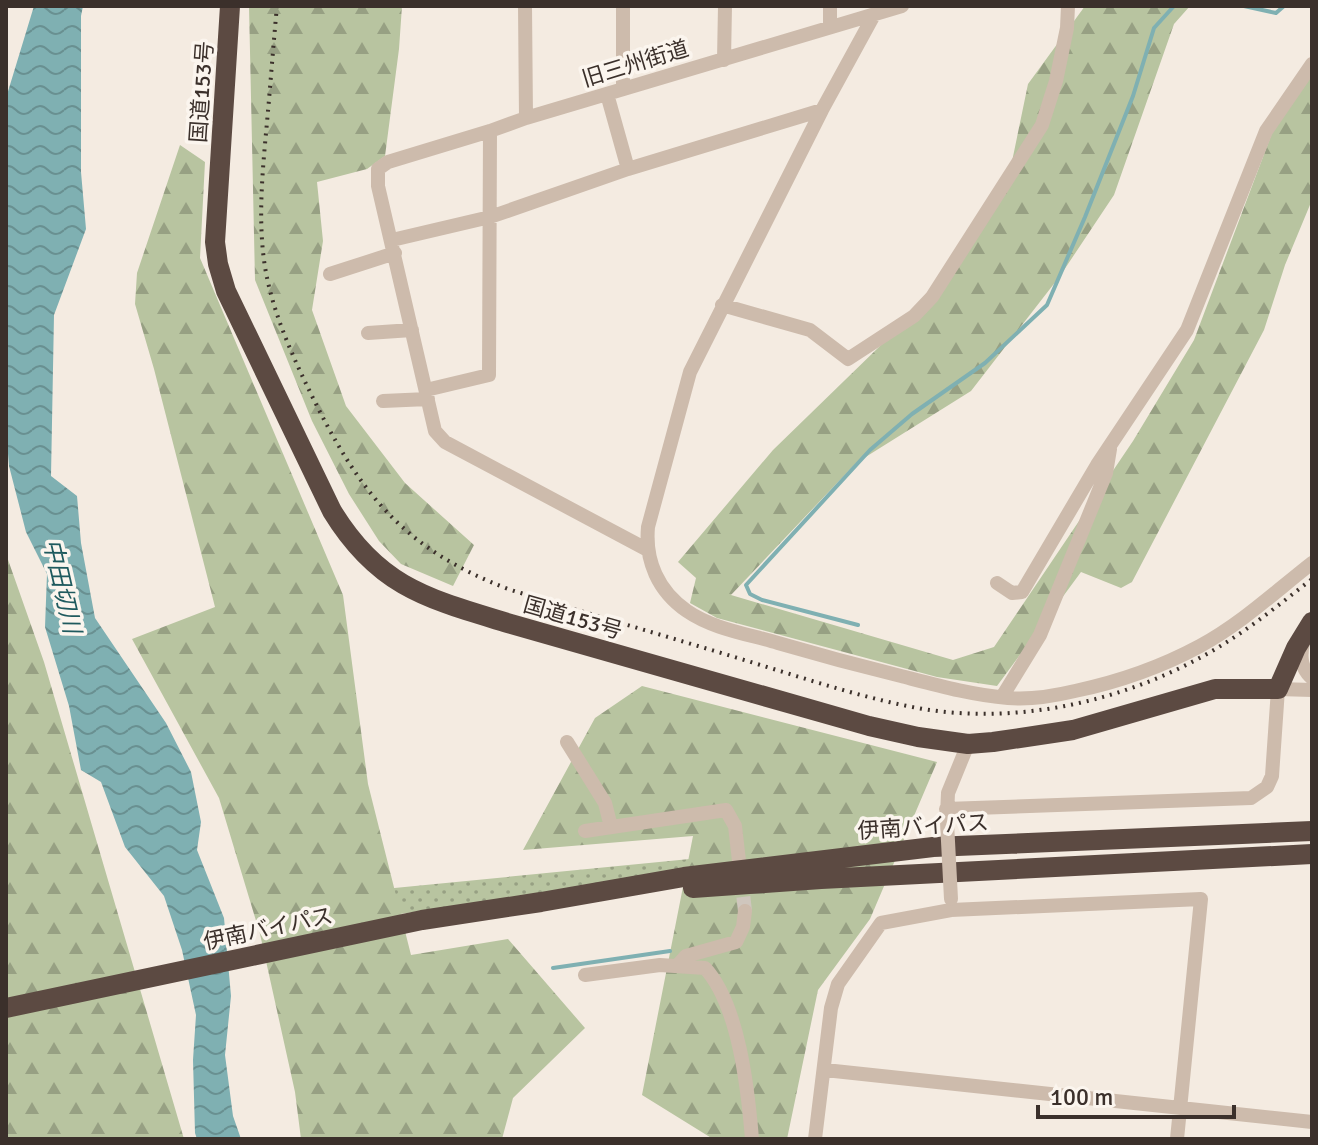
<svg xmlns="http://www.w3.org/2000/svg" width="1318" height="1145" viewBox="0 0 1318 1145" font-family="Signika,'Noto Sans JP',sans-serif">
  <style>
    .grass { fill: url(#grass-dots) }
    .forest { fill: url(#forest-firs) }
    .water { fill: url(#water-waves) }
    .lines { fill: none; stroke-linecap: round; stroke-linejoin: round }
    .stream { stroke: #7fb0b2; stroke-width: 4 }
    .minor-tunnel { stroke: #cfc6bd; stroke-width: 14; stroke-dasharray: 14 7; stroke-linecap: butt }
    .minor { stroke: #cdbbac; stroke-width: 14 }
    .highway { stroke: #5c4a42; stroke-width: 20 }
    .rail { stroke: #3b302b; stroke-width: 4; stroke-dasharray: 2 6; stroke-linecap: butt }
    .minor-bridge { stroke: #cdbbac; stroke-width: 14 }
    .labels { text-anchor: middle; stroke-width: 7; stroke-linejoin: round; paint-order: stroke }
    .street-label { font-size: 22px; fill: #3b302b; stroke: #fbf5ee }
    .water-label { font-size: 24px; font-style: italic; fill: #1f5a5e; stroke: #fbf5ee }
  </style>
  <defs>
    <pattern id="grass-dots" width="8" height="8" patternUnits="userSpaceOnUse" patternTransform="scale(2)"><rect width="8" height="8" fill="#b8c4a0"/><path d="M2 2h.1M6 6h.1" fill="none" stroke="#97a083" stroke-width="1.8" stroke-linecap="round"/></pattern>
    <pattern id="forest-firs" width="22" height="20" patternUnits="userSpaceOnUse" patternTransform="scale(2)"><rect width="22" height="20" fill="#b8c4a0"/><path d="M5 1l3.5 6h-7zM16 11l3.5 6h-7z" fill="#97a083"/></pattern>
    <pattern id="water-waves" width="16" height="10" patternUnits="userSpaceOnUse" patternTransform="scale(2)"><rect width="16" height="10" fill="#7fb0b2"/><path d="M0 5q4-4 8 0t8 0" fill="none" stroke="#699091"/></pattern>
  </defs>
  <rect width="100%" height="100%" fill="#f4ebe1"/>
  <path class="grass" d="M700 858 699 870 353 921 343 893Z"/>
  <path class="forest" d="M249 6H402L399 49 385 156 367 169 317 182 323 241 312 310 346 406 405 483 474 545 453 586 401 564 379 541 349 494 312 421 255 280Z
    M1085 6H1190L1174 24 1114 195 1060 276 971 391 856 463 731 595 953 660 994 647 1133 441 1194 340 1272 133 1312 72V200L1285 265 1264 330 1132 582 1121 588 1081 572 997 686 937 677 717 618 690 603 696 578 678 562 773 450 952 276 1009 176 1028 84Z
    M180 145 205 162 200 258 343 595 368 784 411 955 508 939 585 1028 513 1098 502 1139H301L295 1092 260 934 219 798 132 639 215 607 154 369 135 304 137 273Z
    M6 554 44 662 184 1139H8Z
    M642 686 937 762 870 919 818 990 787 1139H713L642 1095 693 836 523 850 595 718Z"/>
  <path class="water" d="M34 6H83L81 16V172L86 229 54 315 51 476 77 496 81 543 95 618 166 723 191 772 201 822 197 850 224 918 231 996 225 1055 233 1116 241 1139H197L195 1133 193 1060 196 1015 182 950 164 896 125 847 101 782 81 770 69 706 45 627 47 574 26 532 9 466 6 429V98Z"/>
  <g class="lines">
    <path class="stream" d="M1244 6 1276 13 1284 6
      M858 625 762 600 750 594 746 585 870 450 912 414 985 363 1047 305 1085 217 1133 96 1154 28 1174 6
      M553 968 670 951"/>
    <path class="minor-tunnel" d="M741 876 745 911"/>
    <path class="minor" d="M525 6 526 118
      M830 6V27
      M874 15 822 110 690 372 648 527C645 561 658 591 687 611 713 629 748 634 778 643 819 655 860 666 901 676 936 685 972 695 1008 698 1030 700 1054 696 1075 691 1118 682 1161 667 1200 646 1241 624 1276 591 1312 563
      M724 60 725 6
      M623 89V6
      M607 94 628 169
      M392 240 490 217 628 169 822 110
      M330 274 395 253
      M722 305 810 330 848 359 914 316 932 297 1042 125 1056 81 1067 28 1068 6
      M368 333 412 330
      M426 390 489 375 490 131
      M383 401 428 399
      M646 549 445 442 435 431 378 186V169L388 162 490 131 526 118 902 6
      M997 583 1012 593 1022 592 1097 465 1187 330 1266 131 1312 64
      M1303 643C1300 657 1301 669 1312 678
      M1002 697 1040 635 1106 473 1110 449
      M567 742 605 803 611 827
      M946 809 1251 798 1267 787 1272 776 1278 689 1312 690
      M947 815 948 793 968 744
      M585 831 726 810 735 826 739 861
      M678 965 686 956 736 942 743 927 745 911
      M585 975 660 965 705 968C739 1005 748 1090 752 1139
      M825 1070 1312 1122
      M815 1139 831 1008 838 984 881 923 951 910 1201 899 1177 1139"/>
    <path class="highway" d="M230 6 215 242 218 264 226 291 332 511C379 588 429 599 511 624L869 726 918 737 968 744 993 742 1073 730 1215 689H1278L1296 648 1312 622
      M693 888 821 879 1312 854
      M6 1008 422 920 541 902 684 877 933 847 1312 831"/>
    <path class="rail" d="M277 6C273 48 270 91 266 133 262 177 258 223 265 267 272 310 291 353 310 392 359 492 403 550 511 590 592 615 673 638 754 663 810 680 866 699 923 709 1027 726 1142 697 1230 640 1258 622 1285 600 1312 579"/>
    <path class="minor-bridge" d="M947 822 951 899"/>
  </g>
  <g class="labels">
    <g class="street-label">
      <text transform="translate(635 63) rotate(-17)" y="8">旧三州街道</text>
      <text transform="translate(201 92) rotate(-86)" y="8">国道153号</text>
      <text transform="translate(573 617) rotate(16)" y="8">国道153号</text>
      <text transform="translate(923 826) rotate(-4)" y="8">伊南バイパス</text>
      <text transform="translate(268 928) rotate(-12)" y="8">伊南バイパス</text>
    </g>
    <g class="water-label">
      <text transform="translate(62 586) rotate(77)" y="8">中田切川</text>
    </g>
  </g>
  <rect width="1318" height="1145" fill="none" stroke="#3b302b" stroke-width="16"/>
  <path d="M1038 1105v12h196v-12" fill="none" stroke="#3b302b" stroke-width="4"/>
  <text x="1050" y="1105" font-size="24" fill="#3b302b" stroke="#fbf5ee" stroke-width="6" paint-order="stroke">100 m</text>
</svg>
